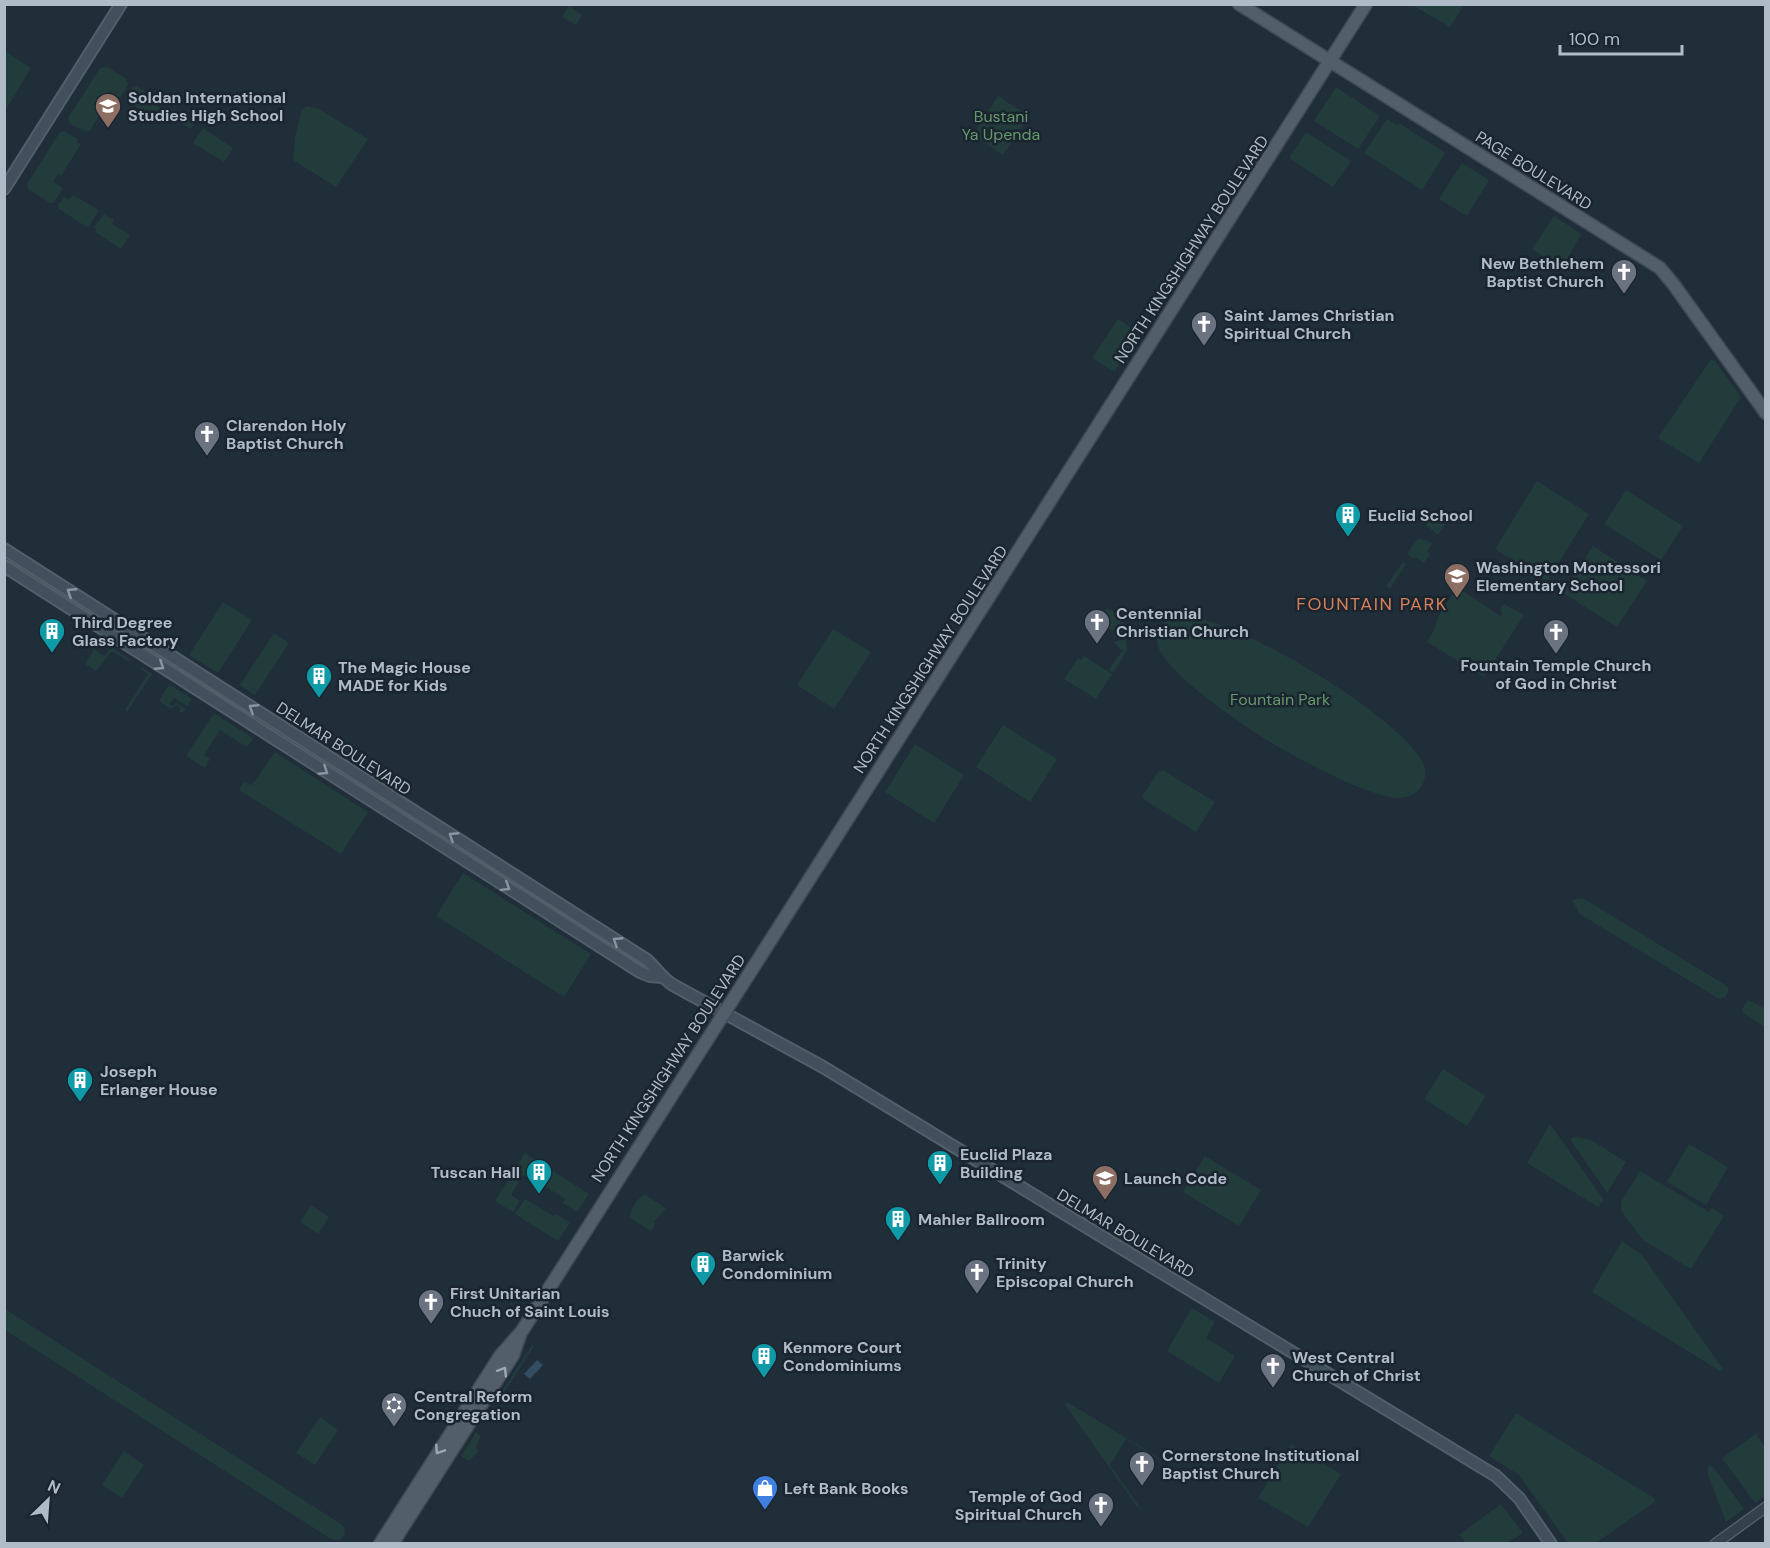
<svg xmlns="http://www.w3.org/2000/svg" width="1770" height="1548" viewBox="0 0 1770 1548" font-family="'DM Sans',sans-serif">
  <style>
    .green { fill: #223b3b }
    .water { fill: #334d62 }
    .lines { fill: none; stroke-linecap: round; stroke-linejoin: round }
    .tertiary-casing { stroke: #525e68; stroke-width: 12 }
    .secondary-casing { stroke: #525e68; stroke-width: 14 }
    .primary-casing { stroke: #3e4954; stroke-width: 15 }
    .tertiary { stroke: #34404a; stroke-width: 9 }
    .secondary { stroke: #42505e; stroke-width: 10 }
    .primary { stroke: #525f6b; stroke-width: 12 }
    .oneway { stroke: #8996a2 }
    .oneway2 { stroke: #9ca9b5 }
    .labels { text-anchor: middle; stroke-width: 5; stroke-linejoin: round; paint-order: stroke }
    .poi-label { font-size: 16px; font-weight: bold; fill: #afbbc7; stroke: #1a252f; text-anchor: start }
    .park-label { font-size: 16px; fill: #65996b; stroke: #1a252f }
    .street-label { font-size: 16px; fill: #afbbc7; stroke: #1a252f }
    .neighbourhood-label { font-size: 18px; letter-spacing: 1.5px; fill: #d88159; stroke: #1a252f }
  </style>
  <rect width="100%" height="100%" fill="#202e3a"/>
  <path class="green" d="M1412 5H1464L1450 27Z
    M569 6 582 15 576 25 562 17Z
    M5 51 31 68 5 111Z
    M107 67 127 79 128 85 120 98 109 91 104 100 107 103 89 132 84 130 83 131 69 123 68 118 100 68Z
    M137 86 161 102 158 107 163 110 157 120 125 100 132 88Z
    M1336 87 1380 116 1358 149 1314 121Z
    M998 96 1029 116 1003 155 973 135Z
    M308 106 319 109 368 139 336 187 293 160 295 136 302 109Z
    M172 109 194 123 191 129 176 120Z
    M1387 119 1397 125 1399 123 1444 152V155L1422 190 1364 153Z
    M203 128 233 148 224 162 193 143Z
    M64 131 78 139 77 142 81 144 61 176 58 174 53 182 63 188 54 203H50L28 189 27 184 60 132Z
    M1306 132 1351 161 1333 187 1289 158Z
    M1462 163 1489 180 1467 216 1439 199Z
    M73 195 99 210 88 228 59 209 58 205 64 197 69 200Z
    M104 214 114 220 112 224 130 235 121 249 95 232 97 229 94 227Z
    M1554 216 1581 234 1562 269 1532 249Z
    M1118 319 1139 333 1114 372 1092 358Z
    M1711 359 1715 361 1741 397 1699 463 1658 438Z
    M1537 481 1589 514 1547 581 1495 549Z
    M1626 490 1683 526 1661 560 1604 524Z
    M1431 516 1445 524 1438 535 1426 525Z
    M1418 538 1433 543 1427 551 1430 554 1424 563 1415 557 1413 559 1407 554Z
    M1593 546 1647 581 1617 627 1563 593Z
    M8 557 69 596 66 599 6 561Z
    M1403 562 1406 564 1390 589 1386 586Z
    M1457 587 1502 617 1501 607 1504 604 1524 615 1484 677 1427 642 1434 630 1438 617Z
    M223 602 252 620 218 673 189 655Z
    M1107 608C1119 615 1126 621 1127 635L1113 638 1115 635 1114 631 1099 622Z
    M95 613 134 637 131 641 93 616Z
    M1178 615C1234 616 1391 711 1421 759 1426 766 1427 777 1422 785 1418 793 1409 798 1400 798 1366 797 1297 758 1267 740 1243 725 1160 670 1157 642 1157 637 1159 632 1161 629 1165 621 1170 618 1178 615Z
    M833 629 871 652 834 709 797 685Z
    M274 633 289 643 255 695 240 685Z
    M1126 639 1127 650 1113 673 1109 670 1122 651 1114 642Z
    M111 647 131 660 128 661 112 651 96 671 85 664 94 649 105 656Z
    M1084 656 1112 674 1096 699 1064 679 1078 658 1081 660Z
    M141 666 152 674 127 712 125 710 148 674 141 669Z
    M190 673 258 717 256 721 188 677Z
    M169 684 192 699 187 706 174 698 169 704 172 706 177 703 186 709 183 713 179 711 181 708 177 705 171 709 159 701Z
    M214 713 253 738 249 745 245 746 220 730 204 755 210 759 205 768 186 756Z
    M1003 725 1057 759 1030 802 976 767Z
    M915 744 964 775 934 823 885 792Z
    M275 752 368 812 341 854 239 790 244 782 252 785Z
    M1163 770 1215 802 1196 832 1143 799V795L1158 772Z
    M463 873 591 954 564 997 436 916Z
    M1579 898 1586 900 1727 986 1729 990 1725 997 1719 999 1580 914 1572 900Z
    M1748 1000 1765 1009V1027L1743 1013 1742 1009Z
    M1443 1069 1486 1096 1467 1126 1424 1099Z
    M1550 1124 1604 1200 1598 1207 1527 1163Z
    M1574 1137 1591 1140 1626 1162 1607 1193 1570 1139Z
    M1689 1144 1728 1167 1706 1205 1667 1182Z
    M525 1153 540 1163 532 1175 528 1173 526 1176 523 1175 511 1195 520 1201 513 1212 495 1201Z
    M1205 1156 1261 1190 1239 1226 1183 1192Z
    M542 1164 589 1194 577 1212 563 1203 565 1199 540 1183 541 1181 534 1176Z
    M1640 1171 1709 1212 1712 1208 1724 1216 1691 1269 1643 1240 1621 1211V1202Z
    M645 1195 666 1208 654 1222 656 1223 651 1231 630 1218C630 1210 638 1197 645 1195Z
    M525 1199 554 1216 556 1214 570 1223 558 1241 515 1214Z
    M311 1205 329 1217 318 1234 300 1222Z
    M1622 1241 1642 1255 1723 1369 1720 1371 1592 1292Z
    M1192 1308 1215 1322 1206 1338 1235 1356 1219 1383 1167 1351Z
    M5 1309 341 1524 345 1529 344 1536 339 1540 331 1539 5 1330Z
    M532 1345 534 1346 497 1404 494 1403Z
    M1067 1402 1166 1462 1165 1463 1126 1439 1110 1465 1140 1507 1138 1508 1066 1406Z
    M1516 1413 1654 1498 1656 1501 1596 1543H1568L1519 1475 1489 1456Z
    M320 1417 338 1430 315 1465 296 1453Z
    M476 1432 481 1436 476 1447 479 1451 469 1461 461 1456Z
    M1756 1434 1765 1447 1766 1495 1755 1503 1722 1458Z
    M1291 1444 1341 1474 1308 1527 1258 1498Z
    M124 1451 144 1465 122 1498 102 1485Z
    M1709 1465 1714 1468 1744 1509 1726 1522 1707 1472Z
    M1501 1504 1523 1533 1507 1543H1466L1459 1535Z"/>
  <path class="water" d="M537 1360 543 1365 530 1379 524 1374Z"/>
  <g class="lines">
    <g class="tertiary-casing">
      <path id="tertiary" d="M1715 1544 1766 1507"/>
    </g>
    <g class="secondary-casing">
      <path id="secondary" d="M4 189 121 4
        M4 549 647 960C656 968 662 978 673 985L823 1067 1496 1476 1519 1498 1551 1544
        M4 566 640 972 650 976 662 977"/>
    </g>
    <g class="primary-casing">
      <path id="primary" d="M1239 4 1660 268 1674 285 1766 413
        M380 1544 500 1356 522 1331 1366 4
        M392 1544 513 1355 521 1332"/>
    </g>
    <use href="#tertiary" class="tertiary"/>
    <use href="#secondary" class="secondary"/>
    <use href="#primary" class="primary"/>
  </g>
  <defs><path id="oneway-chevron" d="M-2-3.5L2.5 0L-2 3.5" fill="none" stroke-width="1.6" stroke-linecap="round" stroke-linejoin="round" transform="scale(1.5)"/></defs>
  <g class="oneway">
    <use href="#oneway-chevron" transform="translate(71 592) rotate(-147)"/>
    <use href="#oneway-chevron" transform="translate(160 666) rotate(33)"/>
    <use href="#oneway-chevron" transform="translate(253 708) rotate(-147)"/>
    <use href="#oneway-chevron" transform="translate(324 771) rotate(33)"/>
    <use href="#oneway-chevron" transform="translate(453 836) rotate(-147)"/>
    <use href="#oneway-chevron" transform="translate(506 887) rotate(32)"/>
    <use href="#oneway-chevron" transform="translate(617 941) rotate(-147)"/>
  </g>
  <g class="oneway2">
    <use href="#oneway-chevron" transform="translate(503 1371) rotate(-58)"/>
    <use href="#oneway-chevron" transform="translate(439 1450) rotate(123)"/>
  </g>
  <defs>
    <g id="school-pin" transform="scale(1.35)"><path d="M0 17L-7.5 6A9.5 9.5 0 1 1 7.5 6Z" fill="#8d6e63" stroke="#1a252f"/><path d="M0-5L7-2L0 1L-7-2ZM-4 1L0 2.5L4 1V4Q0 6-4 4Z" fill="#fff"/></g>
    <g id="church-pin" transform="scale(1.35)"><path d="M0 17L-7.5 6A9.5 9.5 0 1 1 7.5 6Z" fill="#6b7280" stroke="#1a252f"/><path d="M-1.2-6h2.4v3.5h3.3v2.4h-3.3V6h-2.4V-.1h-3.3v-2.4h3.3Z" fill="#fff"/></g>
    <g id="building-pin" transform="scale(1.35)"><path d="M0 17L-7.5 6A9.5 9.5 0 1 1 7.5 6Z" fill="#0f9aa8" stroke="#1a252f"/><path d="M-4-6H4V6H1V3H-1V6H-4ZM-2.5-4.3h1.7v1.8h-1.7ZM.8-4.3h1.7v1.8H.8ZM-2.5-1h1.7V.8h-1.7ZM.8-1h1.7V.8H.8Z" fill="#fff"/></g>
    <g id="synagogue-pin" transform="scale(1.35)"><path d="M0 17L-7.5 6A9.5 9.5 0 1 1 7.5 6Z" fill="#6b7280" stroke="#1a252f"/><path d="M0-6.5L5.6 3.2H-5.6ZM0 6.5L5.6-3.2H-5.6Z" fill="#fff"/></g>
    <g id="shop-pin" transform="scale(1.35)"><path d="M0 17L-7.5 6A9.5 9.5 0 1 1 7.5 6Z" fill="#3f7fe0" stroke="#1a252f"/><path d="M-5-2.5h2.3a2.7 3.5 0 0 1 5.4 0H5L5.5 6h-11ZM-1.5-2.5h3a1.5 2.3 0 0 0-3 0Z" fill="#fff"/></g>
  </defs>
  <g fill-rule="evenodd">
    <use href="#school-pin" x="108" y="106"/>
    <use href="#church-pin" x="1624" y="272"/>
    <use href="#church-pin" x="1204" y="324"/>
    <use href="#church-pin" x="207" y="434"/>
    <use href="#building-pin" x="1348" y="515"/>
    <use href="#school-pin" x="1457" y="576"/>
    <use href="#church-pin" x="1097" y="622"/>
    <use href="#building-pin" x="52" y="631"/>
    <use href="#church-pin" x="1556" y="632"/>
    <use href="#building-pin" x="319" y="676"/>
    <use href="#building-pin" x="80" y="1080"/>
    <use href="#building-pin" x="940" y="1163"/>
    <use href="#building-pin" x="539" y="1172"/>
    <use href="#school-pin" x="1105" y="1178"/>
    <use href="#building-pin" x="898" y="1219"/>
    <use href="#building-pin" x="703" y="1264"/>
    <use href="#church-pin" x="977" y="1272"/>
    <use href="#church-pin" x="431" y="1302"/>
    <use href="#building-pin" x="764" y="1356"/>
    <use href="#church-pin" x="1273" y="1366"/>
    <use href="#synagogue-pin" x="394" y="1405"/>
    <use href="#church-pin" x="1142" y="1464"/>
    <use href="#shop-pin" x="765" y="1488"/>
    <use href="#church-pin" x="1101" y="1505"/>
  </g>
  <g class="labels">
    <g class="poi-label">
      <text x="128" y="103">Soldan International<tspan x="128" dy="18">Studies High School</tspan></text>
      <text x="1604" y="269" text-anchor="end">New Bethlehem<tspan x="1604" dy="18">Baptist Church</tspan></text>
      <text x="1224" y="321">Saint James Christian<tspan x="1224" dy="18">Spiritual Church</tspan></text>
      <text x="226" y="431">Clarendon Holy<tspan x="226" dy="18">Baptist Church</tspan></text>
      <text x="1368" y="521">Euclid School</text>
      <text x="1476" y="573">Washington Montessori<tspan x="1476" dy="18">Elementary School</tspan></text>
      <text x="1116" y="619">Centennial<tspan x="1116" dy="18">Christian Church</tspan></text>
      <text x="72" y="628">Third Degree<tspan x="72" dy="18">Glass Factory</tspan></text>
      <text x="1556" y="671" text-anchor="middle">Fountain Temple Church<tspan x="1556" dy="18">of God in Christ</tspan></text>
      <text x="338" y="673">The Magic House<tspan x="338" dy="18">MADE for Kids</tspan></text>
      <text x="100" y="1077">Joseph<tspan x="100" dy="18">Erlanger House</tspan></text>
      <text x="960" y="1160">Euclid Plaza<tspan x="960" dy="18">Building</tspan></text>
      <text x="520" y="1178" text-anchor="end">Tuscan Hall</text>
      <text x="1124" y="1184">Launch Code</text>
      <text x="918" y="1225">Mahler Ballroom</text>
      <text x="722" y="1261">Barwick<tspan x="722" dy="18">Condominium</tspan></text>
      <text x="996" y="1269">Trinity<tspan x="996" dy="18">Episcopal Church</tspan></text>
      <text x="450" y="1299">First Unitarian<tspan x="450" dy="18">Chuch of Saint Louis</tspan></text>
      <text x="783" y="1353">Kenmore Court<tspan x="783" dy="18">Condominiums</tspan></text>
      <text x="1292" y="1363">West Central<tspan x="1292" dy="18">Church of Christ</tspan></text>
      <text x="414" y="1402">Central Reform<tspan x="414" dy="18">Congregation</tspan></text>
      <text x="1162" y="1461">Cornerstone Institutional<tspan x="1162" dy="18">Baptist Church</tspan></text>
      <text x="784" y="1494">Left Bank Books</text>
      <text x="1082" y="1502" text-anchor="end">Temple of God<tspan x="1082" dy="18">Spiritual Church</tspan></text>
    </g>
    <g class="park-label">
      <text x="1001" y="122">Bustani<tspan x="1001" dy="18">Ya Upenda</tspan></text>
      <text x="1280" y="705">Fountain Park</text>
    </g>
    <g class="street-label">
      <text transform="translate(1534 170) rotate(32)" y="6">PAGE BOULEVARD</text>
      <text transform="translate(1191 249) rotate(-57)" y="6">NORTH KINGSHIGHWAY BOULEVARD</text>
      <text transform="translate(930 659) rotate(-57)" y="6">NORTH KINGSHIGHWAY BOULEVARD</text>
      <text transform="translate(344 748) rotate(33)" y="6">DELMAR BOULEVARD</text>
      <text transform="translate(668 1068) rotate(-57)" y="6">NORTH KINGSHIGHWAY BOULEVARD</text>
      <text transform="translate(1126 1233) rotate(31)" y="6">DELMAR BOULEVARD</text>
    </g>
    <g class="neighbourhood-label">
      <text x="1372" y="610">FOUNTAIN PARK</text>
    </g>
  </g>
  <rect width="1770" height="1548" fill="none" stroke="#afbbc7" stroke-width="12"/>
  <g transform="translate(48 1500) rotate(25)" stroke="#1a252f" stroke-width="4.5" paint-order="stroke">
  <path d="M0-4.5L10 22L0 15L-10 22Z" fill="#afbbc7"/>
  <text y="-9" font-size="16" font-weight="bold" text-anchor="middle" fill="#afbbc7">N</text>
  </g>
  <path d="M1560 45v9h122v-9" fill="none" stroke="#afbbc7" stroke-width="3"/>
  <text x="1569" y="45" font-size="18" fill="#afbbc7" stroke="#1a252f" stroke-width="4.5" paint-order="stroke">100 m</text>
</svg>
